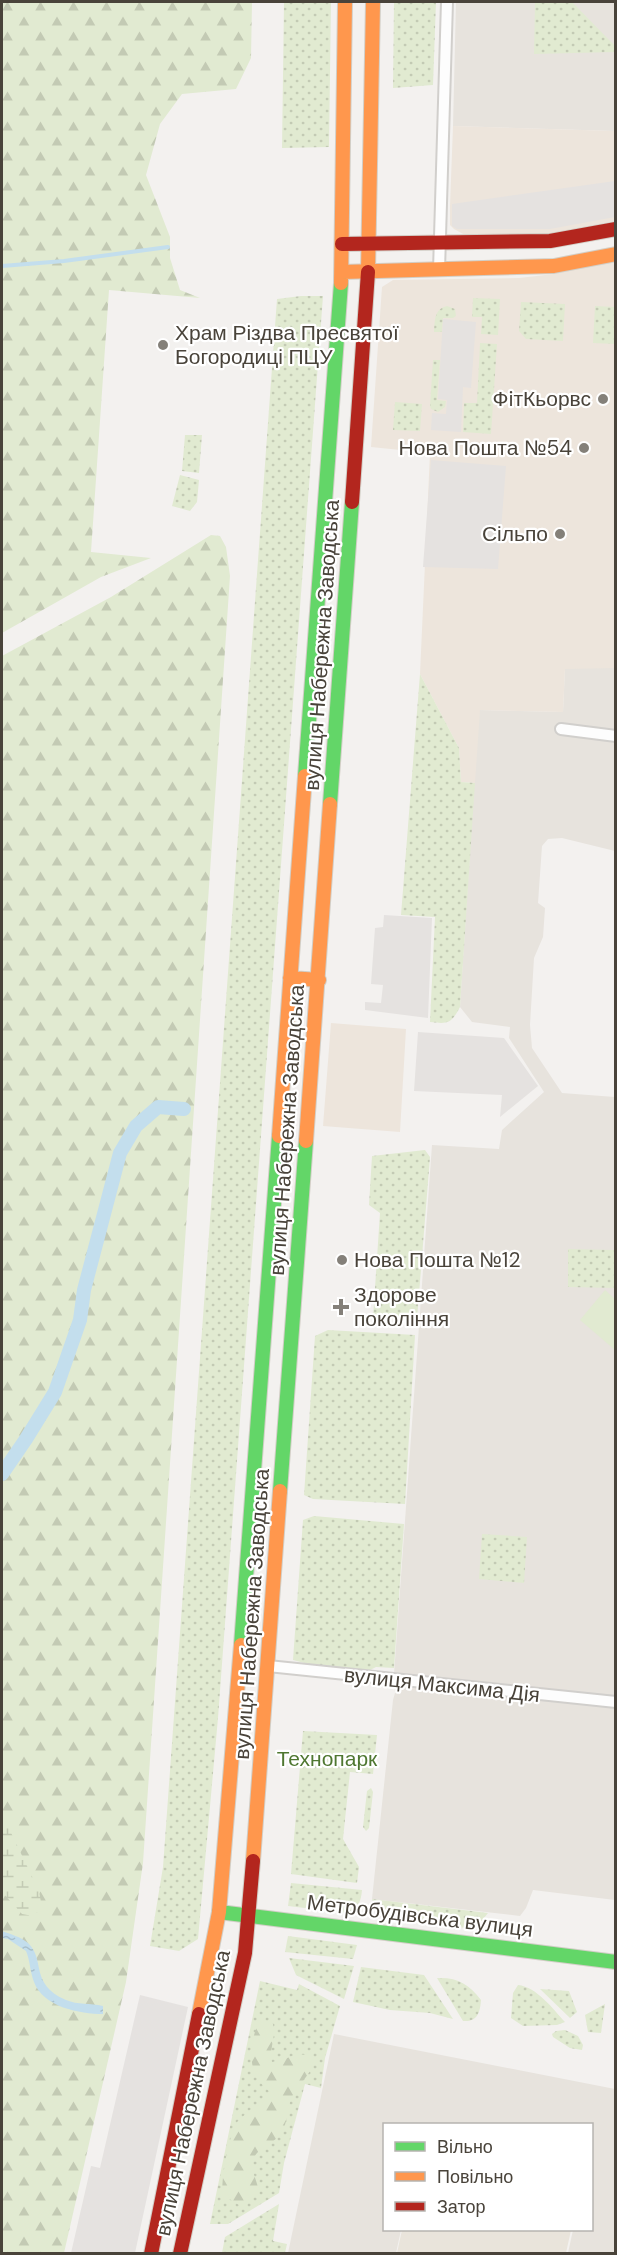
<svg xmlns="http://www.w3.org/2000/svg" width="617" height="2255" viewBox="0 0 617 2255" font-family="'DM Sans',sans-serif">
  <style>
    .residential { fill: #e7e3dd }
    .commercial { fill: #ede5dc }
    .education { fill: #e9e4db }
    .grass { fill: url(#grass-dots) }
    .forest { fill: url(#forest-firs) }
    .wetland { fill: url(#wetland-marsh) }
    .pitch { fill: #e1ead1 }
    .parking { fill: #e5e2e0 }
    .water { fill: url(#water-ripples) }
    .lines { fill: none; stroke-linecap: round; stroke-linejoin: round }
    .stream { stroke: #c3deed; stroke-width: 4 }
    .canal { stroke: #c3deed; stroke-width: 14 }
    .street-casing { stroke: #d1cfcc; stroke-width: 14 }
    .fast-casing { stroke: #d2cec6; stroke-width: 16 }
    .slow-casing { stroke: #d2cec6; stroke-width: 16 }
    .jam-casing { stroke: #d2cec6; stroke-width: 16 }
    .street { stroke: #fdfdfd; stroke-width: 10 }
    .fast { stroke: #63d668; stroke-width: 14 }
    .slow { stroke: #ff974d; stroke-width: 14 }
    .jam { stroke: #b3261e; stroke-width: 14 }
    .poi-dot { fill: #848079; stroke: #fff; stroke-width: 2 }
    .labels { text-anchor: middle; stroke-width: 4.5; stroke-linejoin: round; paint-order: stroke }
    .poi-label { font-size: 21px; fill: #49433a; stroke: #fff; text-anchor: start }
    .street-label { font-size: 21px; fill: #49433a; stroke: #fff }
    .park-label { font-size: 21px; fill: #4f7731; stroke: #fff }
  </style>
  <defs>
    <pattern id="grass-dots" width="8" height="8" patternUnits="userSpaceOnUse" patternTransform="scale(1.5)"><rect width="8" height="8" fill="#e1ead1"/><path d="M2 2h.1M6 6h.1" fill="none" stroke="#c3cab4" stroke-width="1.8" stroke-linecap="round"/></pattern>
    <pattern id="forest-firs" width="22" height="20" patternUnits="userSpaceOnUse" patternTransform="scale(1.5)"><rect width="22" height="20" fill="#e1ead1"/><path d="M5 1l3.5 6h-7zM16 11l3.5 6h-7z" fill="#c3cab4"/></pattern>
    <pattern id="wetland-marsh" width="20" height="14" patternUnits="userSpaceOnUse" patternTransform="scale(1.5)"><rect width="20" height="14" fill="#e1ead1"/><path d="M1 5h8M5 5V1M11 12h8M15 12V8" fill="none" stroke="#c3cab4"/></pattern>
    <pattern id="water-ripples" width="26" height="14" patternUnits="userSpaceOnUse" patternTransform="scale(1.5)"><rect width="26" height="14" fill="#c3deed"/><path d="M2 4q2-2 4 0t4 0M15 11q2-2 4 0t4 0" fill="none" stroke="#a9c0cc"/></pattern>
  </defs>
  <rect width="100%" height="100%" fill="#f3f1ef"/>
  <path class="residential" d="M456 2H615V131L453 126Z
    M565 668H615V851L562 838 548 839 542 846 538 903 545 908 543 937 534 958 530 1025 532 1048 562 1093 615 1097V1900L533 1890 526 1908 520 1916 372 1899 393 1700 395 1693 394 1674 432 1145 499 1149 502 1130 544 1092 509 1038 510 1027 472 1022 460 1007 479 710 563 712Z
    M334 2034 615 2089V2253H568L573 2230H592V2124H384V2230H401L396 2253H288Z"/>
  <path class="commercial" d="M453 126 615 131V221L549 234 465 235 454 229 450 225V206Z
    M615 261V668L565 669 563 712 480 710 475 783 461 782 459 748 420 674 430 453 371 447 382 287 393 280 519 278 554 274Z
    M331 1023 406 1029 400 1132 323 1126Z"/>
  <path class="education" d="M402 2230H571L566 2253H397Z"/>
  <path class="grass" d="M284 2H331L329 147 282 148Z
    M394 2H436L433 85 393 88Z
    M535 2H572L615 46V52L534 54Z
    M301 296H323L218 1718 198 1939 179 1951 150 1946 163 1867 277 299Z
    M473 298 500 299 498 335 481 334 482 317H472Z
    M521 302 565 304 563 341 526 339 519 331Z
    M447 306 455 309 456 316 453 318H443L442 332H434C435 320 434 309 447 306Z
    M595 306 615 307V344L593 343Z
    M480 343 497 344 491 434 463 432 464 403H477Z
    M433 360H440L437 400 446 401 445 407 438 412 431 409 430 406Z
    M395 402 422 404 420 431 393 430Z
    M185 435H202L199 473 182 471Z
    M180 475 199 480 197 502 190 511 172 506Z
    M420 674 459 748 461 782 475 783 460 1007C451 1024 448 1024 430 1022L435 917 401 915Z
    M425 1150 430 1157 417 1319 373 1318 380 1213 369 1205 372 1156Z
    M568 1249 615 1250V1288L568 1287Z
    M328 1330 415 1335 405 1504 313 1499 304 1495 315 1336Z
    M314 1516 404 1524 394 1668 376 1667 370 1670 308 1664 293 1660 303 1520Z
    M482 1534 527 1537 524 1583 479 1579Z
    M303 1731 377 1735 373 1774 350 1772 343 1839 359 1867 357 1883 291 1874Z
    M371 1788 373 1792 369 1828 366 1831 363 1827 367 1791Z
    M291 1883 362 1890C361 1901 359 1908 347 1913L288 1906Z
    M372 1899 488 1913 477 1927 473 1929 381 1917 376 1912Z
    M288 1936 357 1945 353 1959 285 1952Z
    M289 1958 354 1966 344 1999 296 1975Z
    M361 1967 424 1975 453 2019 430 2013 390 2010 353 2002Z
    M437 1978C457 1977 469 1984 481 2000 480 2012 478 2022 463 2021Z
    M260 1981 297 1990 299 1984 340 2006 325 2058 321 2088 305 2084 284 2163 279 2193 228 2224H210Z
    M518 1985C537 1987 553 2009 565 2022L557 2025 523 2026 511 2018 513 1993Z
    M540 1989 569 1991 577 2012 570 2018Z
    M605 2004 601 2033 588 2032 585 2015Z
    M565 2030 578 2036 583 2045 582 2050 570 2048 553 2037 552 2034 556 2031Z
    M279 2204 273 2241 287 2244 285 2253H222L225 2237Z"/>
  <path class="forest" d="M2 2H252L251 58 236 89 182 94 160 124 146 175 170 237V258L180 290 200 298 109 290 91 552 151 558 101 577 2 633Z
    M211 535 220 536 226 547 230 576 143 1863 126 1982 64 2253H2V656L111 597Z
    M269 2021 273 2024 274 2034 270 2058 272 2062C290 2060 296 2049 314 2058 313 2074 299 2082 292 2097 286 2109 288 2128 279 2136 270 2146 253 2149 252 2165 252 2172 257 2181 258 2188 254 2197 250 2204 239 2205L223 2195C220 2182 230 2129 238 2121 249 2110 260 2104 270 2092 266 2088 260 2083 257 2078 248 2062 250 2037 260 2022Z"/>
  <path class="wetland" d="M2 1814 39 1891 42 1908 33 1916 22 1914 2 1892Z"/>
  <path class="pitch" d="M605 1290 615 1299V1350L580 1320Z"/>
  <path class="parking" d="M615 181V217L550 229H457L452 226V204Z
    M443 319 476 322 471 388 463 387 461 432 431 430 432 413 446 414 447 400 438 399Z
    M431 460 506 466 498 569 423 567Z
    M384 915 432 918 428 1018 365 1010V1002L381 1003 383 985 371 984 375 928 383 927Z
    M418 1032 504 1038 538 1086 500 1117 502 1095 414 1091Z
    M140 1995 188 2007 135 2253H71L91 2166 100 2168Z"/>
  <path class="water" d="M2 1931C10 1934 21 1937 28 1943 46 1960 29 1984 66 2000 78 2005 90 2003 103 2006V2014C80 2014 43 2007 34 1982 30 1972 30 1960 26 1951L8 1939 2 1938Z"/>
  <g class="lines">
    <path class="stream" d="M2 266 64 261 168 247"/>
    <path class="canal" d="M2 1474 26 1439 55 1392 80 1320 84 1290 120 1153 136 1126 158 1107 184 1109"/>
    <g class="street-casing">
      <path id="street" d="M439 270 447 2
        M561 729 616 736
        M268 1666 616 1702"/>
    </g>
    <g class="fast-casing">
      <path id="fast" d="M305 776 341 283
        M330 804 352 502
        M280 1491 306 1141
        M241 1645 279 1136
        M219 1912 616 1962"/>
    </g>
    <g class="slow-casing">
      <path id="slow" d="M342 272 554 266 616 254
        M368 272 373 2
        M341 283 345 2
        M290 978 319 980
        M279 1136 305 776
        M306 1141 330 804
        M253 1861 280 1491
        M199 2014 219 1912 241 1645"/>
    </g>
    <g class="jam-casing">
      <path id="jam" d="M342 244 550 241 616 229
        M352 502 368 272
        M151 2254 199 2014
        M180 2254 245 1953 253 1861"/>
    </g>
    <use href="#street" class="street"/>
    <use href="#fast" class="fast"/>
    <use href="#slow" class="slow"/>
    <use href="#jam" class="jam"/>
  </g>
  <g class="poi-dot">
    <circle cx="163" cy="345" r="6"/>
    <circle cx="603" cy="399" r="6"/>
    <circle cx="584" cy="448" r="6"/>
    <circle cx="560" cy="534" r="6"/>
    <circle cx="342" cy="1260" r="6"/>
    <path d="M338 1298h6v6h6v6h-6v6h-6v-6h-6v-6h6z"/>
  </g>
  <g class="labels">
    <g class="poi-label">
      <text x="175" y="340">Храм Різдва Пресвятої<tspan x="175" dy="24">Богородиці ПЦУ</tspan></text>
      <text x="591" y="406" text-anchor="end">ФiтКьорвс</text>
      <text x="572" y="455" text-anchor="end">Нова Пошта №54</text>
      <text x="548" y="541" text-anchor="end">Сільпо</text>
      <text x="354" y="1267">Нова Пошта №12</text>
      <text x="354" y="1302">Здорове<tspan x="354" dy="24">покоління</tspan></text>
    </g>
    <g class="street-label">
      <text transform="translate(322 645) rotate(-86)" y="7">вулиця Набережна Заводська</text>
      <text transform="translate(287 1130) rotate(-86)" y="7">вулиця Набережна Заводська</text>
      <text transform="translate(252 1614) rotate(-86)" y="7">вулиця Набережна Заводська</text>
      <text transform="translate(442 1685) rotate(6)" y="7">вулиця Максима Дія</text>
      <text transform="translate(420 1916) rotate(7)" y="7">Метробудівська вулиця</text>
      <text transform="translate(193 2093) rotate(-78)" y="7">вулиця Набережна Заводська</text>
    </g>
    <g class="park-label">
      <text x="327" y="1766">Технопарк</text>
    </g>
  </g>
  <rect width="617" height="2255" fill="none" stroke="#49433a" stroke-width="6"/>
  <rect x="383" y="2123" width="210" height="108" fill="#ffffff" stroke="#b6b4b0" stroke-width="1.5"/>
  <rect x="395" y="2142" width="30" height="9" fill="#63d668" stroke="#b6b4b0" stroke-width="1.5"/>
  <text x="437" y="2153" font-size="18" fill="#49433a">Вільно</text>
  <rect x="395" y="2172" width="30" height="9" fill="#ff974d" stroke="#b6b4b0" stroke-width="1.5"/>
  <text x="437" y="2183" font-size="18" fill="#49433a">Повільно</text>
  <rect x="395" y="2202" width="30" height="9" fill="#b3261e" stroke="#b6b4b0" stroke-width="1.5"/>
  <text x="437" y="2213" font-size="18" fill="#49433a">Затор</text>
</svg>
